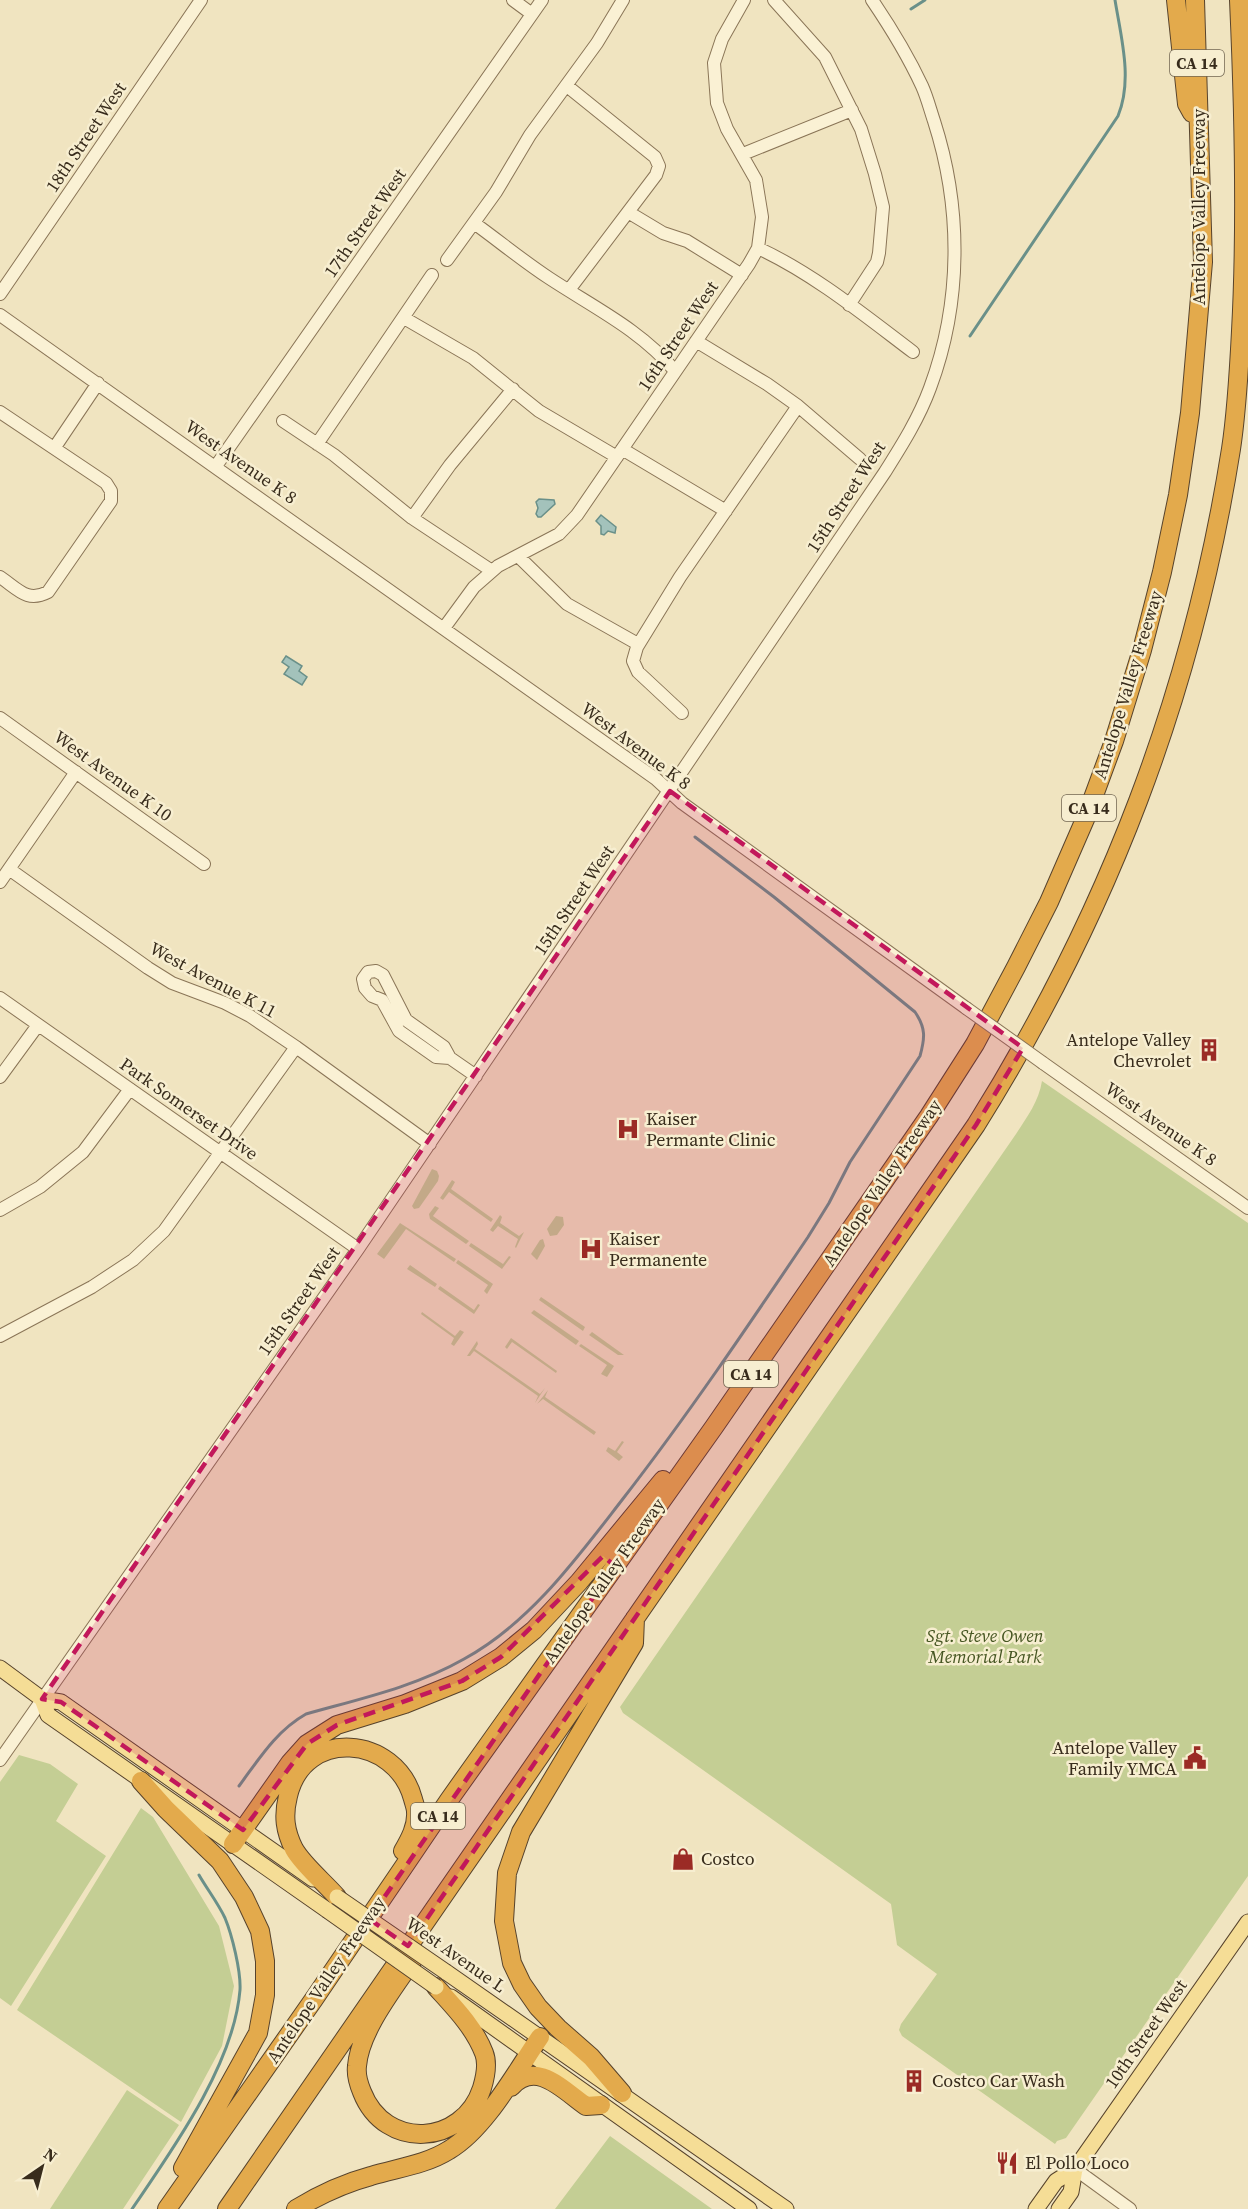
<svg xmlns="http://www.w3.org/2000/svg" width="1248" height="2209" viewBox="0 0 1248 2209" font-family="'Source Serif 4',serif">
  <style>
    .green { fill: #c4ce94 }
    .water { fill: #a3c2bb; stroke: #6a9089; stroke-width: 1.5 }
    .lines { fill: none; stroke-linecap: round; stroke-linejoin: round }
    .stream { stroke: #6a9089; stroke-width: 3 }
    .minor-casing { stroke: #8a7557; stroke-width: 14 }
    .major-casing { stroke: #57432c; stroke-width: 17 }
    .highway-casing { stroke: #57432c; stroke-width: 20 }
    .minor { stroke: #faf1d4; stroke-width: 12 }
    .major { stroke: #f5dd96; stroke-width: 15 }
    .highway { stroke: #e3aa4c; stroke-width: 18 }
    .minor-bridge-casing { stroke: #8a7557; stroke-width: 14; stroke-linecap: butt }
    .major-bridge-casing { stroke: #57432c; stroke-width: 17; stroke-linecap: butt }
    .minor-bridge { stroke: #faf1d4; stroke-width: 12 }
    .major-bridge { stroke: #f5dd96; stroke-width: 15 }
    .marked { fill: #c2185b; fill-opacity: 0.2; stroke: #c2185b; stroke-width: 4.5; stroke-dasharray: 12 8; stroke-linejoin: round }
    .labels { text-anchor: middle; stroke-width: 5; stroke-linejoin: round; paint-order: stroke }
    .shield { fill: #f7eed0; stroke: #716652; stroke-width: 1.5 }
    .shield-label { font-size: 16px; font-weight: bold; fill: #382c1c }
    .street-label { font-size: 18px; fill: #382c1c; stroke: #f7eed0 }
    .poi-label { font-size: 18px; fill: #382c1c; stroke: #f7eed0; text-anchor: start }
    .park-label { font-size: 18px; font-style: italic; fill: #465622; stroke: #f7eed0 }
  </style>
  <rect width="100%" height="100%" fill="#f0e4c0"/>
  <path class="green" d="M1042 1081 1248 1223V1876L1066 2138 1057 2141 1055 2144 902 2036 899 2030 901 2024 937 1974 897 1945 891 1904 623 1713 620 1707 1016 1134C1027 1117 1039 1101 1042 1081Z
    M432 1169 437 1171 439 1176 438 1181 419 1208 414 1209 412 1206Z
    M452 1180 455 1182 451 1189 493 1219 491 1222 449 1192 443 1200 440 1198Z
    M435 1206 439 1208 433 1216 469 1241 466 1244 430 1219 429 1214Z
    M500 1215 502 1217 500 1223 519 1236 524 1232 516 1248 515 1247 518 1239 498 1226 493 1232 490 1230Z
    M556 1216 563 1217 564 1225 557 1235 550 1236 547 1229Z
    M400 1223 456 1259 454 1262 406 1229 384 1259 377 1254Z
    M543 1239 545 1246 537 1260 531 1254 540 1240Z
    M471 1243 503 1264 509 1256 511 1257 502 1269 469 1246Z
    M458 1260 493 1284 487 1294 484 1291 488 1285 456 1263Z
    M410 1265 437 1284 435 1287 407 1269Z
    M440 1286 474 1310 478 1304 480 1305 474 1314 438 1289Z
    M541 1297 585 1327 583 1331 539 1300Z
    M534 1310 579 1341 576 1345 531 1313Z
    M422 1312 455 1336 460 1330 464 1332 454 1346 451 1344 454 1338 421 1314Z
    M592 1332 624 1355H618L589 1335Z
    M511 1338 557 1371 556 1373 512 1342 507 1349 505 1347Z
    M477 1341 478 1344 475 1349 540 1394 545 1388 535 1403 538 1396 474 1351 470 1356H467Z
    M581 1344 614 1366 607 1377 601 1374 607 1365 579 1346Z
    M548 1390 545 1397 596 1432 594 1435 543 1399 537 1404Z
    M622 1441 624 1442 617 1452 623 1457 619 1461 606 1451 608 1447 615 1451Z
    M19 1755 50 1764 78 1784 56 1821 106 1856 11 2006 0 1998V1782Z
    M141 1808 153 1817 219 1926 234 1986 222 2046 181 2122 17 2010Z
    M127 2090 179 2125 123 2209H50Z
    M610 2136 712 2209H555Z"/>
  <path class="water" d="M539 499 554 500 555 504 541 517H538L536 514 538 508 536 502Z
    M601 515 616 527 615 533 608 531 604 535 601 534V526L596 521Z
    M286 656 302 666 299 671 307 677 302 685 284 674 289 667 282 662Z"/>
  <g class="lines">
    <path class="stream" d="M911 9 925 0
      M970 336 1118 116C1133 80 1121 37 1115 0
      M239 1786C259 1759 276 1731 306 1714 359 1699 415 1687 464 1659 530 1623 577 1558 622 1500 688 1415 748 1326 808 1237L829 1203 850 1162 920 1056C925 1038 926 1028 915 1012L774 897 695 837
      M132 2209C173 2149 234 2064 240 1990 241 1971 232 1935 225 1918 218 1903 207 1889 199 1875"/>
    <g class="minor-casing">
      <path id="minor" d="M513 0 532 14
        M774 0 825 57 861 129 875 174 883 207 879 253 877 262 849 305
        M567 86 655 157 659 166 656 175 569 290
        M743 154 852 110
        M628 212 663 233 687 241 742 275
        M474 223C499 241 523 261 549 278 593 307 641 330 675 371
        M758 248C814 274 864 315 913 352
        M447 260 496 192 530 135 597 43 623 0
        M0 294 201 0
        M0 315 656 779 682 803 966 1008
        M404 318 473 358 539 411 617 457
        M696 341 767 384 798 406 860 459
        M0 412 106 483 111 491V501L48 592C27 603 18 589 0 577
        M283 421 334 455 412 518 492 571
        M317 444 432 275
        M55 447 98 383
        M622 449 726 511
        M216 466 542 0
        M412 518 450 465 513 389
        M518 556 567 604 638 644
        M444 628 474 587 498 566 559 534 577 515 749 264 758 248 762 217 756 180 727 129 717 103 714 63 722 39 744 0
        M682 713 638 672 633 661 637 647 680 577 798 406
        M0 718 204 864
        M9 869 148 968 172 983 225 1003 250 1016 296 1047 430 1144
        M0 882 76 772
        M0 998 358 1249
        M450 1058 436 1057 399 1031 382 1000 372 996 365 988 363 979 368 972 376 971 383 975 406 1020 444 1047 450 1058 476 1076
        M1043 1063 1248 1208
        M0 1077 38 1025
        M0 1210 40 1187 83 1152 130 1089
        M0 1336 92 1287 133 1260 164 1231 296 1047
        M0 1760 358 1249 885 472C902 445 919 418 930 388 962 302 962 208 934 121 930 109 927 97 922 86 908 56 891 28 872 0
        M1075 2169 1130 2209"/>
    </g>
    <g class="major-casing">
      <path id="major" d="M0 1668 42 1699 61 1702 313 1879
        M42 1699 48 1715 327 1910
        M446 1972 786 2209
        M451 1997 749 2209
        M1036 2209 1056 2181 1075 2169
        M1059 2209 1071 2192 1075 2169 1248 1922"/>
    </g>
    <g class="highway-casing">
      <path id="highway" d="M1176 0 1187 104 1192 113
        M141 1781 166 1809 220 1861 244 1897 260 1931 265 1961V1995L258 2033 183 2168
        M233 1844 290 1763 307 1744 337 1725 405 1704 462 1681 501 1657 534 1630 579 1582 663 1480
        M337 1897C325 1883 303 1865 294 1849 285 1831 283 1816 288 1796 304 1727 396 1735 413 1799 414 1803 416 1808 416 1812 417 1826 410 1839 403 1851
        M416 1955C396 1986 360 2029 357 2066 356 2074 359 2085 362 2092 385 2151 463 2146 482 2088 485 2078 488 2063 484 2053 474 2027 454 2007 436 1987
        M511 2087C536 2059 563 2090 586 2106L601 2105
        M622 2093 591 2057 558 2028 538 2007 522 1984 512 1963 504 1921 507 1873 521 1832 634 1643 635 1618
        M167 2209 314 1999 449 1800 714 1427 929 1116 975 1044 1016 967 1049 902 1086 817 1114 741 1142 650 1162 572 1178 495 1190 413 1203 262 1195 0
        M227 2209 976 1125C1108 914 1192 695 1231 449 1237 410 1239 370 1241 331 1247 221 1244 110 1239 0
        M296 2209C319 2195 345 2183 371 2176 397 2168 425 2165 449 2150 485 2129 516 2072 540 2037"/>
    </g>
    <use href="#minor" class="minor"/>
    <use href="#major" class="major"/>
    <use href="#highway" class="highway"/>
    <g class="minor-bridge-casing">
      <path id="minor-bridge" d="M966 1008 1043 1063"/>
    </g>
    <g class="major-bridge-casing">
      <path id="major-bridge" d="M337 1897 446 1972
        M327 1910 436 1987"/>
    </g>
    <use href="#minor-bridge" class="minor-bridge"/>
    <use href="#major-bridge" class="major-bridge"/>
  </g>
  <path class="marked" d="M670 791 1023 1048 976 1125 408 1946 369 1919 615 1566 603 1556 501 1657 462 1681 337 1725 307 1744 243 1830 61 1702 42 1699Z"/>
  <defs>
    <g id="building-bare" transform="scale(1.8)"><path d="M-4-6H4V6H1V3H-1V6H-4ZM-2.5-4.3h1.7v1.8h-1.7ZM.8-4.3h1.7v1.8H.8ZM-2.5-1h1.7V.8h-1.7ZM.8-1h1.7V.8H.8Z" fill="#9b2b25" stroke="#f7eed0" stroke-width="2.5" paint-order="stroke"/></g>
    <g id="hospital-bare" transform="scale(1.8)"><path d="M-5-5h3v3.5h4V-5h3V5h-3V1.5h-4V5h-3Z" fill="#9b2b25" stroke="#f7eed0" stroke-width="2.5" paint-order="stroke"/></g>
    <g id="civic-bare" transform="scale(1.8)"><path d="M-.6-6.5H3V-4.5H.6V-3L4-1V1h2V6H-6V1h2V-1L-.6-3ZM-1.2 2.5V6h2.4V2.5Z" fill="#9b2b25" stroke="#f7eed0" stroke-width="2.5" paint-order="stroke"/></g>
    <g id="shop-bare" transform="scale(1.8)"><path d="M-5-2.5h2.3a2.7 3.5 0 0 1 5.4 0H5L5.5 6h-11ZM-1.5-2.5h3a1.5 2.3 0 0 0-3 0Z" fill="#9b2b25" stroke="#f7eed0" stroke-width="2.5" paint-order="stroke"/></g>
    <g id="restaurant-bare" transform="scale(1.8)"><path d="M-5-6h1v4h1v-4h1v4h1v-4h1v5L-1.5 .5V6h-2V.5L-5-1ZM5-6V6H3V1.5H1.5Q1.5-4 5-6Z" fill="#9b2b25" stroke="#f7eed0" stroke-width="2.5" paint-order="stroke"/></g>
  </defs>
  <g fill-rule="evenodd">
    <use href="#building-bare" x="1209" y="1050"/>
    <use href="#hospital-bare" x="628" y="1129"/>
    <use href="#hospital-bare" x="591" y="1249"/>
    <use href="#civic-bare" x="1195" y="1758"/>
    <use href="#shop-bare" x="683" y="1859"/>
    <use href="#building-bare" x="914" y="2081"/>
    <use href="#restaurant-bare" x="1007" y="2163"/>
  </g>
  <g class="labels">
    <g class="shield">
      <rect x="1170" y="50" width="54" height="26" rx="4.5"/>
      <rect x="1062" y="795" width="54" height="26" rx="4.5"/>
      <rect x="724" y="1361" width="54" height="26" rx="4.5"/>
      <rect x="411" y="1803" width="54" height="26" rx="4.5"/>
    </g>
    <g class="shield-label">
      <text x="1197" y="69">CA 14</text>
      <text x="1089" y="814">CA 14</text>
      <text x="751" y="1380">CA 14</text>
      <text x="438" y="1822">CA 14</text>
    </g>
    <g class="street-label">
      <text transform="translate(86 137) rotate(-56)" y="6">18th Street West</text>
      <text transform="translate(1199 207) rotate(-90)" y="6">Antelope Valley Freeway</text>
      <text transform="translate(365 223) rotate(-55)" y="6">17th Street West</text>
      <text transform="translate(678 336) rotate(-56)" y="6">16th Street West</text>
      <text transform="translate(241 462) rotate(35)" y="6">West Avenue K 8</text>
      <text transform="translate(846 497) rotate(-57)" y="6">15th Street West</text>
      <text transform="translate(1128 685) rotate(-73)" y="6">Antelope Valley Freeway</text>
      <text transform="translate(636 746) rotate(37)" y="6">West Avenue K 8</text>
      <text transform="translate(113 776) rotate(36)" y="6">West Avenue K 10</text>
      <text transform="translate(574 900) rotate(-56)" y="6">15th Street West</text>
      <text transform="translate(213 980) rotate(28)" y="6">West Avenue K 11</text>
      <text transform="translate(189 1109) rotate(35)" y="6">Park Somerset Drive</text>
      <text transform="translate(1161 1124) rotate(35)" y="6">West Avenue K 8</text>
      <text transform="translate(882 1183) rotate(-56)" y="6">Antelope Valley Freeway</text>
      <text transform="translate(299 1301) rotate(-55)" y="6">15th Street West</text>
      <text transform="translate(604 1581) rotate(-55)" y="6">Antelope Valley Freeway</text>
      <text transform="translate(456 1955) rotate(35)" y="6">West Avenue L</text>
      <text transform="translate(326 1980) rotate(-56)" y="6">Antelope Valley Freeway</text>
      <text transform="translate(1146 2034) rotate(-55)" y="6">10th Street West</text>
    </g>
    <g class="poi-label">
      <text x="1191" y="1046" text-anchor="end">Antelope Valley<tspan x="1191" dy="21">Chevrolet</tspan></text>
      <text x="646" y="1125">Kaiser<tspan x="646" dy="21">Permante Clinic</tspan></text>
      <text x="609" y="1245">Kaiser<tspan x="609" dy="21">Permanente</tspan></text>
      <text x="1177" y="1754" text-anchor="end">Antelope Valley<tspan x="1177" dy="21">Family YMCA</tspan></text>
      <text x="701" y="1865">Costco</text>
      <text x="932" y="2087">Costco Car Wash</text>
      <text x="1025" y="2169">El Pollo Loco</text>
    </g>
    <g class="park-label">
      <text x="985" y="1642">Sgt. Steve Owen<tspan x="985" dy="21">Memorial Park</tspan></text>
    </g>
  </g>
  <g transform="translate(42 2167) rotate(35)" stroke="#f7eed0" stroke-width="4.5" paint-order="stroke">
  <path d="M0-4.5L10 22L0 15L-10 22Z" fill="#382c1c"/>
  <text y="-9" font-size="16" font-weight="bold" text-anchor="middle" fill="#382c1c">N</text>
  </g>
</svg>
